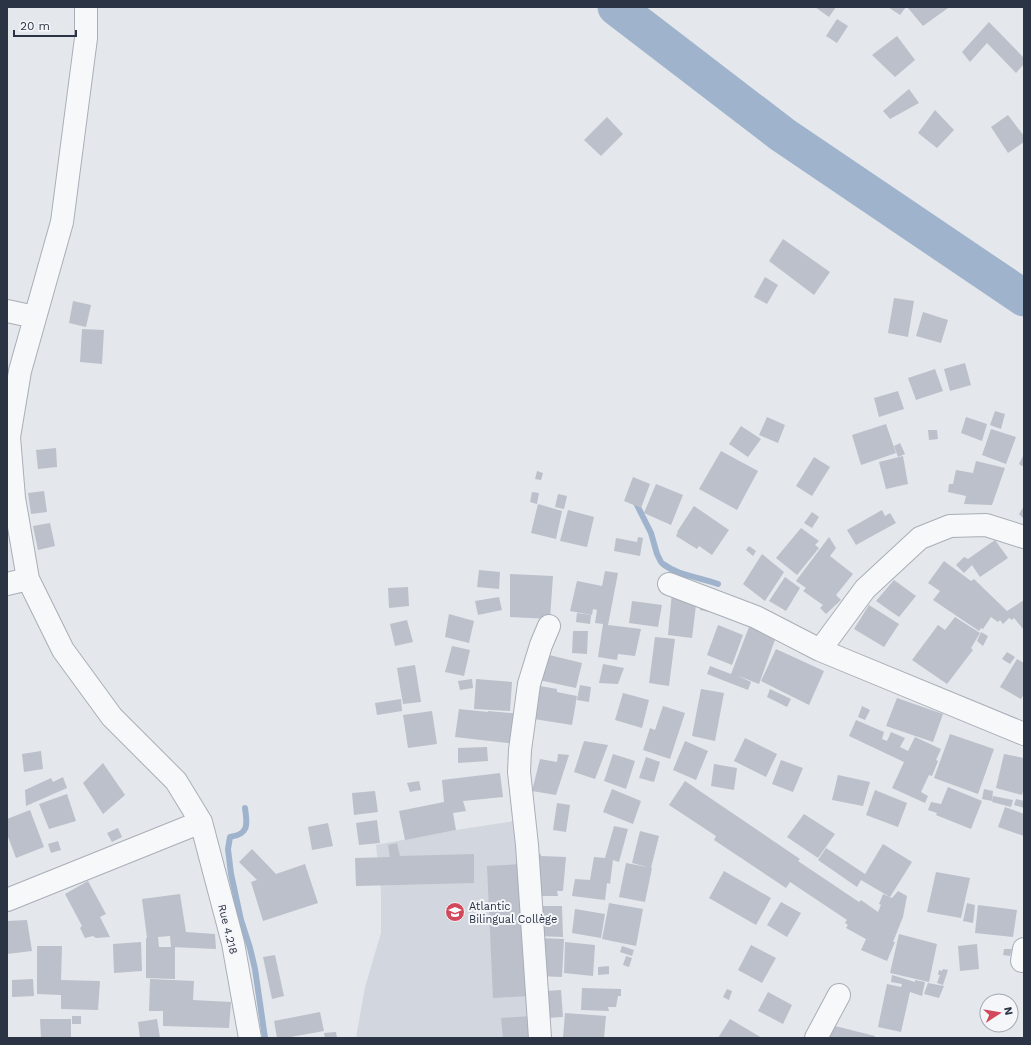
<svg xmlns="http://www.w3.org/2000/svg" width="1031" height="1045" viewBox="0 0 1031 1045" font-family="'Work Sans',sans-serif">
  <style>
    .built { fill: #d2d6de }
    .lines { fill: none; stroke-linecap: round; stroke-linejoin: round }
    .stream { stroke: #9fb4cc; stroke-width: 6 }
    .river { stroke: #9fb4cc; stroke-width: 37 }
    .building { fill: #bbc0ca }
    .minor-casing { stroke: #a9aeb7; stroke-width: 24 }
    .minor { stroke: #f7f8fa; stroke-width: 22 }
    .labels { text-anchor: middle; stroke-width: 4; stroke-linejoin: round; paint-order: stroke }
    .poi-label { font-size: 11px; fill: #2b3445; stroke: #f4f6f9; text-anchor: start }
    .street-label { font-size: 11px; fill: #2b3445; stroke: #f4f6f9 }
  </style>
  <rect width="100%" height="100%" fill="#e4e7ec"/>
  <path class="built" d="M522 820 538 1038H356L365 987 381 933V891L376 845 456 830Z"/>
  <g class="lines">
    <path class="stream" d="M635 501 651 533 657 554 661 562
      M663 564C679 576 700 577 718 584
      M245 808C247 823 250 834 230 837L228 849 231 874 241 920 250 948 255 969 265 1038"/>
    <path class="river" d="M616 7 783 135 1024 298"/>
  </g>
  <path class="building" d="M815 7H836L829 17Z
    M888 7H906L900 15Z
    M909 7H946L948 8 923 26 908 8Z
    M837 19 848 26 837 43 826 36Z
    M989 22 1024 58V64L1016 73 987 43 970 62 962 52Z
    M897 36 915 60 895 77 872 55Z
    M909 89 919 103 890 119 883 111Z
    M935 110 954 130 937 148 918 133Z
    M1008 115 1024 136V142L1008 153 991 127Z
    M607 117 623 134 601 156 584 140Z
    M783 239 830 272 814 295 769 261Z
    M765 277 778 285 767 304 754 297Z
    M894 298 914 301 908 337 888 333Z
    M73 301 91 305 86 327 69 323Z
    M923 312 948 320 941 343 916 336Z
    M82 329 104 330 102 364 80 362Z
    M965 363 971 385 950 391 944 369Z
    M935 369 943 391 916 400 908 378Z
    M898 391 904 409 879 417 874 398Z
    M995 411 1005 414 1001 429 990 425Z
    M767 417 785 425 778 443 759 435Z
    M966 417 987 424 982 441 961 433Z
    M886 424 896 453 861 465 852 435Z
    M741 426 761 439 748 457 729 444Z
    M991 429 1016 437 1006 464 982 455Z
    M928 430H937L938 439 929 440Z
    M900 443 905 454 898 457 894 446Z
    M56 448 57 467 38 469 36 450Z
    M721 451 758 471 737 510 699 489Z
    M1024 454V467L1019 464Z
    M903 456 908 484 886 489 879 462Z
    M814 457 830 467 812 496 796 486Z
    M976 461 1005 468 992 505 964 504 966 496 948 492 949 484H953L956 470 973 473Z
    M537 471 543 473 541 480 535 479Z
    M633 477 650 484 641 508 624 501Z
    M656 484 683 495 671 525 644 513Z
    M44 491 47 512 31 514 28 493Z
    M532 492 539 493 537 504 530 502Z
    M558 494 567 496 564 509 555 507Z
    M538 504 562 511 556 539 531 533Z
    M694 506 729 530 712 555 699 546 697 549 676 536 678 532H677Z
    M1024 506V519L1019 514Z
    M568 510 594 517 587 547 560 541Z
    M882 510 885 516 890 513 896 523 856 545 847 530Z
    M812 512 819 517 812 528 804 523Z
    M50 523 55 546 38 550 33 526Z
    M801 528 819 541 815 545 819 548 797 575 776 558Z
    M638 537 643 538 640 556 614 551 616 538 637 542Z
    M829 537 836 548 830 556 853 574 836 595 841 600 826 614 820 608 823 605 803 591 806 588 796 581Z
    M995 540 1008 558 980 577 972 565 964 573 956 565 964 557 968 559Z
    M749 546 756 551 753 556 746 550Z
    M762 554 784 572 765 601 743 584Z
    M944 561 971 581 974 579 1007 611 1024 600V630L1014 618 1012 620 1009 618 1003 624 1000 620 998 622 991 617 983 629 981 628 979 631 933 600 940 591 928 583Z
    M479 570 500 572 499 589 477 587Z
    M605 571 618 573 608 625 641 629 635 656 618 654 617 660 598 657 603 624 595 623 597 610 593 609 592 615 570 611 577 581 602 586Z
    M510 574 553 576 550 619 510 617Z
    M785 577 800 588 786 611 769 601Z
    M894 580 916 596 899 617 876 601Z
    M408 587 409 606 389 608 388 588Z
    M672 592 697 597 692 638 668 635Z
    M499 597 502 610 478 615 475 601Z
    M701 600 711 602 709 612 700 610Z
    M632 601 662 605 658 627 629 623Z
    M869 605 899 624 884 647 854 629Z
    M577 613 591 615 590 624 576 622Z
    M449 614 474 621 469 643 445 637Z
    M955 617 980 633 971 648 973 650 947 684 912 660 938 625 945 630Z
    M407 620 413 642 395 646 390 624Z
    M718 625 743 635 732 665 707 655Z
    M749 627 776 637 759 684 736 675 751 682 748 690 707 674 710 666 731 674Z
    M573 631H588L587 654 572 653Z
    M981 632 988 636 983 646 977 641Z
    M655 637 675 639 669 686 649 683Z
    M452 646 470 650 464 676 445 672Z
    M776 649 824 671 809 705 761 681Z
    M1007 652 1015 657 1010 664 1002 659Z
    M545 654 582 663 576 688 539 680Z
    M1017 659 1024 663V694L1021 699 1000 687Z
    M603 664 624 668 618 684 599 683Z
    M415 665 421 702 403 704 397 668Z
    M472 679 473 688 460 690 458 681Z
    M476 679 512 682 510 711 474 709Z
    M580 685 591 687 589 702 577 700Z
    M540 686 557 689V692L577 696 572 725 534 719Z
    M701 689 724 693 715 741 692 736Z
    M770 689 791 699 787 707 767 697Z
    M623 693 649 700 642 728 615 720Z
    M897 698 943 714 933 742 886 726Z
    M401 699 402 711 377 715 375 703Z
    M663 706 685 713 670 759 643 750 650 728 655 730Z
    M862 706 870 710 865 720 858 717Z
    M459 709 488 712V711L522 714 517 744 455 737Z
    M432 711 437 744 408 748 403 715Z
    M856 720 884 732 882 739 887 741 891 732 905 738 900 747 908 751 915 737 941 749 936 760 938 761 932 776 929 775 921 792 928 796 925 803 892 788 904 762 849 736Z
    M950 734 994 749 978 794 934 778Z
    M745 738 777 754 766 777 734 761Z
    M584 741 608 745 595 779 574 772Z
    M685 741 708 751 696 780 673 770Z
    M487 747 488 761 458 763V748Z
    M41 751 43 769 24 772 22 754Z
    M558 754 569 755 556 795 532 791 540 759 557 762Z
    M613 754 635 761 626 789 604 781Z
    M1004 754 1024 758V787L1022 795 996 788Z
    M646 757 660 762 654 782 639 778Z
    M781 760 803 768 793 792 772 784Z
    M103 763 125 795 103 814 83 783Z
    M714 764 737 768 734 790 711 786Z
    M500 773 503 797 463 801 466 811 453 813 456 830 405 840 399 811 444 802 442 780Z
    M838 775 870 782 863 806 832 800Z
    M63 777 67 788 26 806 25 790 51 778 53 782Z
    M419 781 421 790 410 792 407 783Z
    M685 781 800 859 798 861 859 902 861 900 878 912 881 905 879 904 883 894 892 898 898 891 907 896 903 917 893 942H895L887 961 861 950 866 939 846 928 848 925 845 923 847 920 790 882 786 888 714 840 716 836 669 805Z
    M948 787 982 801 971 829 936 815 937 813 928 810 931 802 941 804Z
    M612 789 641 801 633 824 603 812Z
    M984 789 993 791 992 801 982 799Z
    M875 790 907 803 898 827 866 815Z
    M375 791 378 812 354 815 352 793Z
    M67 794 76 821 49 829 39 804Z
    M993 796 1013 800 1011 807 992 802Z
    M1016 799 1024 801V808L1014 805Z
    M557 803 570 805 566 832 553 830Z
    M1005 807 1024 814V836L998 827Z
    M30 810 44 847 16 858 7 834V819Z
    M804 814 835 834 818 858 787 837Z
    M377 820 380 843 359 845 356 823Z
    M328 823 333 846 312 850 308 827Z
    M614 826 628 829 619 862 613 860 610 884 607 883 605 900 572 896 575 879 590 880 594 857 605 858Z
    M118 828 122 837 112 842 107 833Z
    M640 831 659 836 651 868 632 863Z
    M58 841 61 850 51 853 48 844Z
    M397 843 400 856 474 854V883L356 886 355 858 390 857 388 845Z
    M883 844 912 862 890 897 861 880 857 887 818 860 826 848 865 874Z
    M252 849 276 874 305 864 318 903 263 921 251 882 257 880 239 862Z
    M532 854H541V856L566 857 563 891H557L558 896H538Z
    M626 863 652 868 645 902 619 897Z
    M522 864 529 996 493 998 487 866Z
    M724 871 771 898 756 925 709 898Z
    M936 872 970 878 961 918 927 912Z
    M88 881 106 914 100 917 110 937 96 938 93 936 85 938 80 928 82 926 65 894Z
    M180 894 186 932 215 934 216 949 171 947 170 936 158 937 159 947H175V979L146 978V938H147L142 899Z
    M781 902 801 913 787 937 767 925Z
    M609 903 643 909 636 946 602 939Z
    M967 903 975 905 973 923 963 921Z
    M978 905 1017 910 1013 937 975 933Z
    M536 906H562L563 937 535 936Z
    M575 909 605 914 601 938 572 933Z
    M27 920 32 951 7 954V921Z
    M899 934 937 944 929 982 890 973Z
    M540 938 564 939 562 977 538 976Z
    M141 942 142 971 114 973 113 944Z
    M565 942 595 945 593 976 564 973Z
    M977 944 979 969 960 971 958 946Z
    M751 945 776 958 762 983 738 970Z
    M37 946H62L61 980 100 981 98 1010 61 1009V995L37 994Z
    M622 946 634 950 632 956 620 952Z
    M1004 949H1012L1010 956 1003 955Z
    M275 955 284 996 272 999 263 957Z
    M626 956 632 958 629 967 623 965Z
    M609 966V974L598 975V967Z
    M943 969 948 970 943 985 937 983 940 975H938L939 970 942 971Z
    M892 975 915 982V980L925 982 922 996 910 992 901 1032 878 1027 887 984 901 987 902 984 891 982Z
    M33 979 34 996 12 997V980Z
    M150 979 194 981 193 1000 231 1002 229 1028 163 1026V1011H149Z
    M928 983 944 986 939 998 924 994Z
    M582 988 621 989V996H618L616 1007H608L609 1011 581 1010Z
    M727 989 732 991 729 1000 723 997Z
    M561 990 563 1017 546 1018 545 991Z
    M768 992 792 1005 783 1024 758 1011Z
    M320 1012 324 1031 285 1038H277L274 1021Z
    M565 1013 606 1016 604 1038H563Z
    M72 1016H81V1024H72Z
    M532 1016 533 1038H503L501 1018Z
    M40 1019H71V1038H41Z
    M157 1019 160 1038H140L138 1022Z
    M730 1019 762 1038H718Z
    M831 1025 875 1036 874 1038H825Z
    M336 1032 337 1038H325L324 1033Z"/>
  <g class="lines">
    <g class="minor-casing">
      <path id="minor" d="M86 7V38L62 222 20 371 9 437 14 498 28 579 63 650 112 717 176 781 201 822 233 943 250 1038
        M7 311 35 317
        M7 584 28 579
        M669 584 756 617 820 650 1024 734
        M820 650 865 589 920 538 950 526 986 525 1024 537
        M7 900 201 822
        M1022 961 1024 949
        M540 1038 527 845 519 772 520 750 529 684 541 645 549 626
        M816 1038 839 995"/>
    </g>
    <use href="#minor" class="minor"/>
  </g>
  <defs>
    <g id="school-disc" transform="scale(1)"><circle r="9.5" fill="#d1495b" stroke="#f4f6f9"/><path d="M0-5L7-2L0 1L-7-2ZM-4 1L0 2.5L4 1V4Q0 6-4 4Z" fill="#fff"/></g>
  </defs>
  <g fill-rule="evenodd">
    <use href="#school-disc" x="455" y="912"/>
  </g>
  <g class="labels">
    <g class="poi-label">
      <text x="469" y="910">Atlantic<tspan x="469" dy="13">Bilingual Collège</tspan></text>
    </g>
    <g class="street-label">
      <text transform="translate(228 929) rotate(76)" y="4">Rue 4.218</text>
    </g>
  </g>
  <rect width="1031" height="1045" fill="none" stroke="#2b3445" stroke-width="16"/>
  <g transform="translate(999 1013) rotate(78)"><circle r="19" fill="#f4f6f9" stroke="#a4a8b1"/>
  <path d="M0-3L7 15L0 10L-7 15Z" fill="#d1495b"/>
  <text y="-6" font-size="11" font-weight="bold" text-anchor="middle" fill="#2b3445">N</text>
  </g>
  <path d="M14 30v6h62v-6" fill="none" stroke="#2b3445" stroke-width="2"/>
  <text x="20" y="30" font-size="12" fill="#2b3445" stroke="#f4f6f9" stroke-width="3" paint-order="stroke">20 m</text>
</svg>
